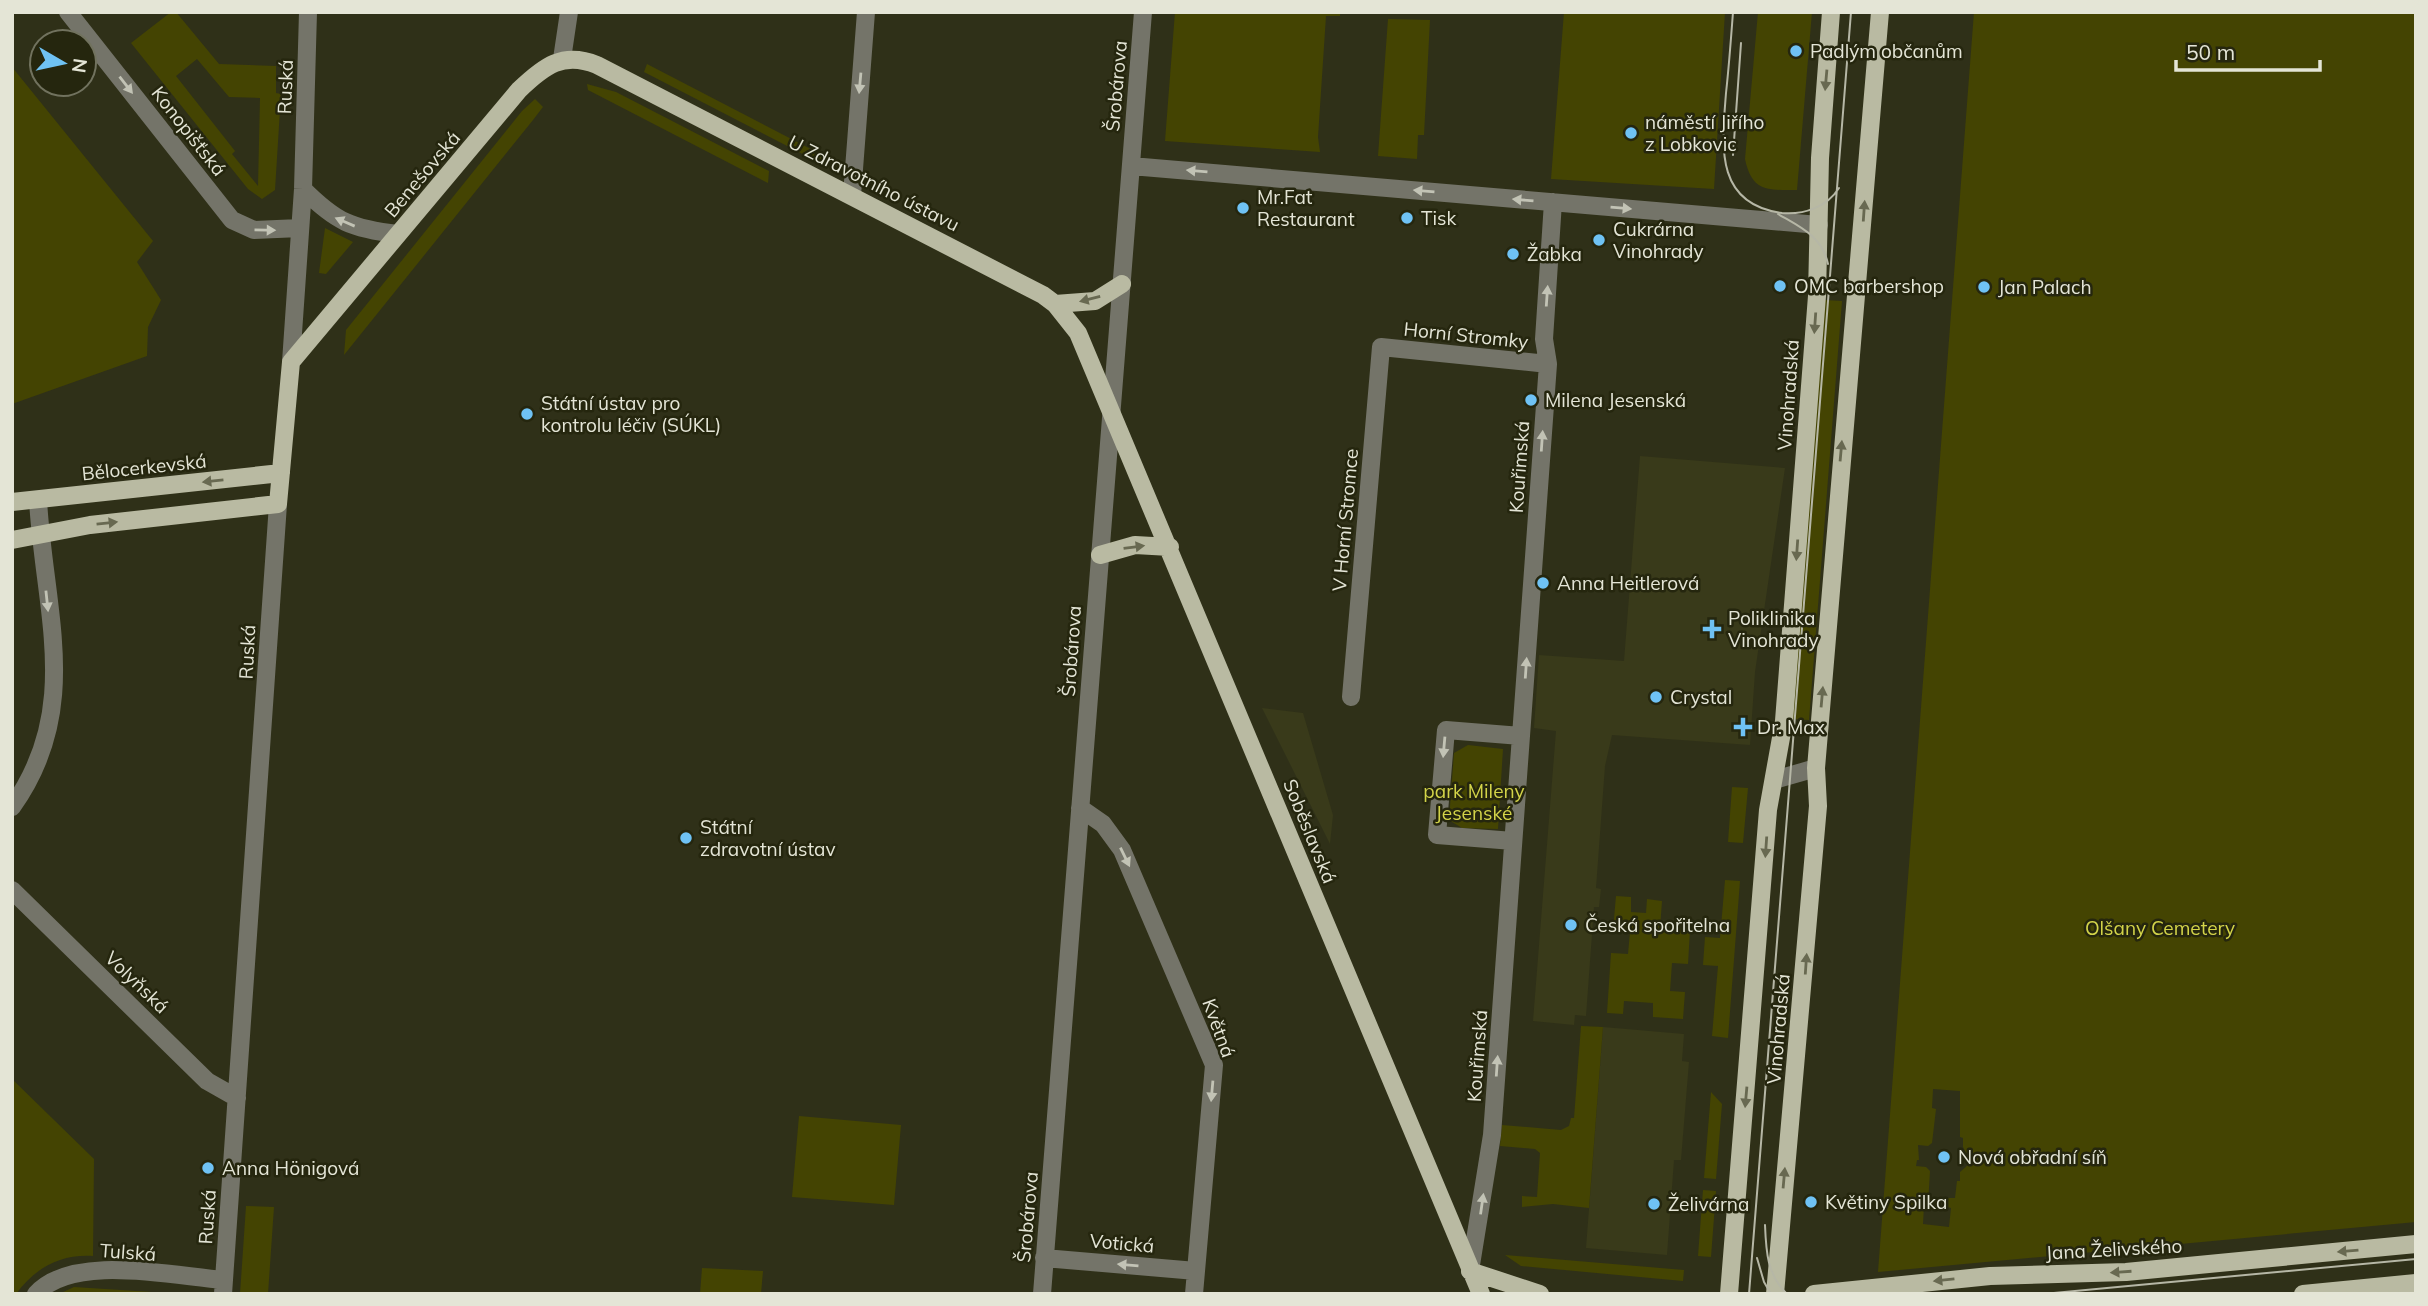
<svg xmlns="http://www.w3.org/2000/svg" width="2428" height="1306" viewBox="0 0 2428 1306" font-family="Mulish,sans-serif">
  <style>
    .built { fill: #393a1a }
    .green { fill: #444402; fill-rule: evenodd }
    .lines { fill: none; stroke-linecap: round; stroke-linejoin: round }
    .minor { stroke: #747469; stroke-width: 18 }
    .major { stroke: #b9baa2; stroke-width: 18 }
    .tram { stroke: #b6b7a6; stroke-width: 2 }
    .oneway { fill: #686951 }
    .oneway2 { fill: #c2c3b5 }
    .poi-dot { fill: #6fc2f4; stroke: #25260e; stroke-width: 2.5 }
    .labels { text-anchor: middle; stroke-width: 5; stroke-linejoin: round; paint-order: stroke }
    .poi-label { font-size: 19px; fill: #e4e5d6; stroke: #25260e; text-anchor: start }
    .street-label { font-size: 19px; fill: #e4e5d6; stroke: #25260e }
    .park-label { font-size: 19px; fill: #d3d449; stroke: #25260e }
  </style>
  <rect width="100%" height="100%" fill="#2f3018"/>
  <path class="built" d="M1640 456 1785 468 1755 672 1750 745 1612 735 1605 766 1596 888 1601 889 1599 907H1594L1586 1016 1575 1015 1574 1025 1533 1021 1556 731 1534 728 1539 655 1624 661Z
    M1262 708 1303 713 1333 815 1330 844Z
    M1603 1027 1684 1034 1682 1061 1689 1062 1681 1160H1674L1667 1255 1586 1248Z"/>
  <path class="green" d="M171 12H176L219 64 276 66V93L281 94 275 190 262 199 248 189 131 43ZM197 59 229 97 260 98 258 186 232 154 235 151 176 76Z
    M1175 12H1340V16H1326L1318 137 1320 152 1165 141Z
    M1564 12H1725L1714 189 1551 179Z
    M1758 12H1812L1797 190C1767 190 1752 192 1745 159Z
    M1974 12H2416V1222L1878 1272ZM1933 1089 1960 1091V1137L1963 1138V1147L1969 1158 1968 1165 1960 1172V1181H1957L1955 1198H1948L1947 1207 1951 1208 1949 1227 1923 1224 1924 1205H1928L1930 1171 1926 1167 1916 1166 1917 1160H1919L1918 1145 1928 1146 1932 1143 1936 1109 1932 1108Z
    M1388 19 1430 20 1424 135H1418L1417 159 1378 156Z
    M647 64 828 158 824 165 644 72Z
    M12 67 153 241 137 262 161 300 148 327 147 356 12 404Z
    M587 84 616 92 769 171 768 183 588 90Z
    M535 99 543 107 533 120 344 355 346 330 522 111Z
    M325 228 353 242 326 274 319 273Z
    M1824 300 1842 301 1809 720 1791 719Z
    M1468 745 1503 749 1498 829 1462 828 1449 820 1454 753Z
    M1732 787 1748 788 1743 843 1728 842Z
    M1725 880 1740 881 1728 1038 1712 1036 1718 966 1703 965 1705 937 1720 938Z
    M1616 896 1631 897V912L1646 913 1647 899 1662 901 1660 928 1690 930 1688 964 1672 963 1670 991 1685 992 1683 1019 1653 1017V1003L1624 1001 1623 1014 1607 1013 1611 953 1628 954 1630 932 1613 930Z
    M1581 1026 1603 1027 1589 1208 1553 1204 1522 1207V1196L1537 1197 1540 1153 1535 1149 1500 1146 1502 1125 1561 1130 1569 1126 1571 1118H1574Z
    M12 1079 94 1159 93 1256C60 1254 35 1268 16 1294H12Z
    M1711 1092 1722 1104 1716 1179 1704 1178Z
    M799 1116 901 1125 894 1205 792 1197Z
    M1703 1190 1716 1191 1711 1257 1698 1256Z
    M246 1206 274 1207 268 1294H240Z
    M1505 1255 1684 1270 1683 1281 1521 1266Z
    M702 1268 763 1271 761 1294H700Z
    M74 1287 183 1294H59Z"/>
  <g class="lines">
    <path class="minor" d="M68 12 232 220 254 230 300 228
      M562 59 569 12
      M1131 166 1819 225
      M303 189C336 222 352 229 398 234
      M852 195 866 12
      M291 362 303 189 308 12
      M1351 697 1381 347 1548 364
      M1774 780 1816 768
      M12 807C83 708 44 611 38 500
      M1080 808 1103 824 1122 850 1214 1065 1194 1294
      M1513 841 1437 835 1446 730 1521 736
      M12 890 207 1081 237 1098
      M1044 1258 1196 1271
      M1470 1271 1492 1135 1548 364 1544 339 1553 202
      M36 1294C73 1253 172 1276 224 1280
      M223 1294 278 504
      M1042 1294 1143 12"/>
    <path class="major" d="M1055 304 1095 301 1122 284
      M12 502 281 473
      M12 540 90 525 278 504 291 362 519 90C544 66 563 51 597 65L1043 295 1055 304 1078 333 1481 1294
      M1100 555 1135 545 1170 547
      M1470 1271 1540 1294
      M1729 1294 1768 810 1784 721 1817 296 1820 158 1831 12
      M1775 1294 1818 806 1816 768 1880 12
      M1814 1294 1990 1276 2126 1272 2416 1244
      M2303 1294 2416 1283"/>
    <path class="tram" d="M1733 12C1731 39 1729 66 1726 93 1722 145 1714 204 1782 213 1804 215 1827 207 1839 188
      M1733 155 1741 43
      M1778 214C1800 227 1822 236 1828 264
      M1765 1225C1766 1251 1767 1275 1787 1294
      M1757 1258 1764 1282 1771 1294
      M1749 1294 1851 12
      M2043 1294 2416 1259"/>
  </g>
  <defs><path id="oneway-solid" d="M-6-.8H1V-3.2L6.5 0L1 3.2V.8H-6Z" transform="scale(1.75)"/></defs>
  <g class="oneway">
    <use href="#oneway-solid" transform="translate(1826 80) rotate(95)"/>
    <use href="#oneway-solid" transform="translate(1864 211) rotate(-86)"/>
    <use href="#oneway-solid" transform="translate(1090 299) rotate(166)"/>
    <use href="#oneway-solid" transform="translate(1815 323) rotate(94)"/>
    <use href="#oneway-solid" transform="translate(1841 451) rotate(-85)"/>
    <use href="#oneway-solid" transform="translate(213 481) rotate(174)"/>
    <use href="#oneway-solid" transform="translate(107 523) rotate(-6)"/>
    <use href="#oneway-solid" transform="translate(1134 547) rotate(-7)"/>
    <use href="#oneway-solid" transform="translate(1797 550) rotate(94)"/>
    <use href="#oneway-solid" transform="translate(1822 697) rotate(-85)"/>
    <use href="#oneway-solid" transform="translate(1766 847) rotate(94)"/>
    <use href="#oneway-solid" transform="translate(1806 964) rotate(-86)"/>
    <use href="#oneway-solid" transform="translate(1746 1097) rotate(95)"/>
    <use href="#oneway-solid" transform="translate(1784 1178) rotate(-85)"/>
    <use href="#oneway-solid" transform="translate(2348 1251) rotate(175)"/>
    <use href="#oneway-solid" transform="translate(2121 1272) rotate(176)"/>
    <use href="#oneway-solid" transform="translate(1944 1280) rotate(174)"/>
  </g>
  <g class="oneway2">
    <use href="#oneway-solid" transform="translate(860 83) rotate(95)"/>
    <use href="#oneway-solid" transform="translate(126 85) rotate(52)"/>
    <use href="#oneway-solid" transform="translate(1197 171) rotate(-175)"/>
    <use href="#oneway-solid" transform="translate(1424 191) rotate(-175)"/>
    <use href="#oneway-solid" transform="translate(1523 200) rotate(-175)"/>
    <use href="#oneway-solid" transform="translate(1621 208) rotate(5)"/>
    <use href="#oneway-solid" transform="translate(345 222) rotate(-157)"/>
    <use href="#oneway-solid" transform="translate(265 230) rotate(1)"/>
    <use href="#oneway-solid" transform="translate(1547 296) rotate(-86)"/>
    <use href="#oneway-solid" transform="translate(1542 441) rotate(-86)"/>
    <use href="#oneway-solid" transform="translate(47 601) rotate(84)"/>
    <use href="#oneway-solid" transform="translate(1526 668) rotate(-86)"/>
    <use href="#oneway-solid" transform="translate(1444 747) rotate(95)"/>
    <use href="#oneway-solid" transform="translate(1125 857) rotate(64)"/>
    <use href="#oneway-solid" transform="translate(1497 1066) rotate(-86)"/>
    <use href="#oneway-solid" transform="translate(1212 1091) rotate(95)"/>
    <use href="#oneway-solid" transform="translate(1482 1204) rotate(-82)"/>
    <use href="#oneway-solid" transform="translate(1128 1265) rotate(-175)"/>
  </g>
  <g class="poi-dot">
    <circle cx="1796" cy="51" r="7"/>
    <circle cx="1631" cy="133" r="7"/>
    <circle cx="1243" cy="208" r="7"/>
    <circle cx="1407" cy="218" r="7"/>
    <circle cx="1599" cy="240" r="7"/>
    <circle cx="1513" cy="254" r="7"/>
    <circle cx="1780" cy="286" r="7"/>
    <circle cx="1984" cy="287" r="7"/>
    <circle cx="1531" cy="400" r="7"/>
    <circle cx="527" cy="414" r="7"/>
    <circle cx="1543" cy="583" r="7"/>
    <path d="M1708.5 618.5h7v7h7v7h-7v7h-7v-7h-7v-7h7z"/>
    <circle cx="1656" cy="697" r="7"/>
    <path d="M1739.5 716.5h7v7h7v7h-7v7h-7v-7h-7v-7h7z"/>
    <circle cx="686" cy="838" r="7"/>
    <circle cx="1571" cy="925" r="7"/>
    <circle cx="1944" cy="1157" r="7"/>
    <circle cx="208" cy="1168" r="7"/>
    <circle cx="1811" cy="1202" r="7"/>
    <circle cx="1654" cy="1204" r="7"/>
  </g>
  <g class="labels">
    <g class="poi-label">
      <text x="1810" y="58">Padlým občanům</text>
      <text x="1645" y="129">náměstí Jiřího<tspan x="1645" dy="22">z Lobkovic</tspan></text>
      <text x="1257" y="204">Mr.Fat<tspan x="1257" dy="22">Restaurant</tspan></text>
      <text x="1421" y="225">Tisk</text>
      <text x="1613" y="236">Cukrárna<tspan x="1613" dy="22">Vinohrady</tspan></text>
      <text x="1527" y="261">Žabka</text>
      <text x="1794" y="293">OMC barbershop</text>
      <text x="1998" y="294">Jan Palach</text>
      <text x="1545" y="407">Milena Jesenská</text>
      <text x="541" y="410">Státní ústav pro<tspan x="541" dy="22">kontrolu léčiv (SÚKL)</tspan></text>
      <text x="1557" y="590">Anna Heitlerová</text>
      <text x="1728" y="625">Poliklinika<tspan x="1728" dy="22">Vinohrady</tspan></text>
      <text x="1670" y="704">Crystal</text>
      <text x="1757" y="734">Dr. Max</text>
      <text x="700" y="834">Státní<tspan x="700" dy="22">zdravotní ústav</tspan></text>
      <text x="1585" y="932">Česká spořitelna</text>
      <text x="1958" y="1164">Nová obřadní síň</text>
      <text x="222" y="1175">Anna Hӧnigová</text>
      <text x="1825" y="1209">Květiny Spilka</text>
      <text x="1668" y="1211">Želivárna</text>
    </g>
    <g class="street-label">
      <text transform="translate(1116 86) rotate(-85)" y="7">Šrobárova</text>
      <text transform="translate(285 87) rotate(-88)" y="7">Ruská</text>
      <text transform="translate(189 131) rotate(52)" y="7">Konopišťská</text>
      <text transform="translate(422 174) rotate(-50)" y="7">Benešovská</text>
      <text transform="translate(874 183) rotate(27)" y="7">U Zdravotního ústavu</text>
      <text transform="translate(1466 335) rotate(6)" y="7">Horní Stromky</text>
      <text transform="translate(1788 395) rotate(-86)" y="7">Vinohradská</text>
      <text transform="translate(144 467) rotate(-6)" y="7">Bělocerkevská</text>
      <text transform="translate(1519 467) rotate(-86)" y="7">Kouřimská</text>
      <text transform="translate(1345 520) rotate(-85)" y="7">V Horní Stromce</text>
      <text transform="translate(1071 651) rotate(-86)" y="7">Šrobárova</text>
      <text transform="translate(247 652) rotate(-87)" y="7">Ruská</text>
      <text transform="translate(1310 831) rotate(68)" y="7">Soběslavská</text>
      <text transform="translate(137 982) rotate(44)" y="7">Volyňská</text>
      <text transform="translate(1219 1028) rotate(70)" y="7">Květná</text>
      <text transform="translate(1778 1029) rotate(-85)" y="7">Vinohradská</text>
      <text transform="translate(1477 1056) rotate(-86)" y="7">Kouřimská</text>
      <text transform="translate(207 1217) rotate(-86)" y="7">Ruská</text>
      <text transform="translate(1027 1217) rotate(-85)" y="7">Šrobárova</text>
      <text transform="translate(1122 1243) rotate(5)" y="7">Votická</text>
      <text transform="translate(2114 1249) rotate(-3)" y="7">Jana Želivského</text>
      <text transform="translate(128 1252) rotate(4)" y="7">Tulská</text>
    </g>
    <g class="park-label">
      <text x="1474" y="798">park Mileny<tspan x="1474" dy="22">Jesenské</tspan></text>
      <text x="2160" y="935">Olšany Cemetery</text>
    </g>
  </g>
  <rect width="2428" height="1306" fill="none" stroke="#e4e5d6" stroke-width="28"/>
  <g transform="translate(63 63) rotate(99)"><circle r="33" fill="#25260e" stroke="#71725e" stroke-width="2"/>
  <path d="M0-5L12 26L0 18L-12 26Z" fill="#6fc2f4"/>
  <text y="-10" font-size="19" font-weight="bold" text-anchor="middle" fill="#e4e5d6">N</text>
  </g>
  <path d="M2176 60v10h144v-10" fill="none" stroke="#e4e5d6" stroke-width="3.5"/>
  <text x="2186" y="60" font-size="21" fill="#e4e5d6" stroke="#25260e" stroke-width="5" paint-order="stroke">50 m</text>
</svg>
